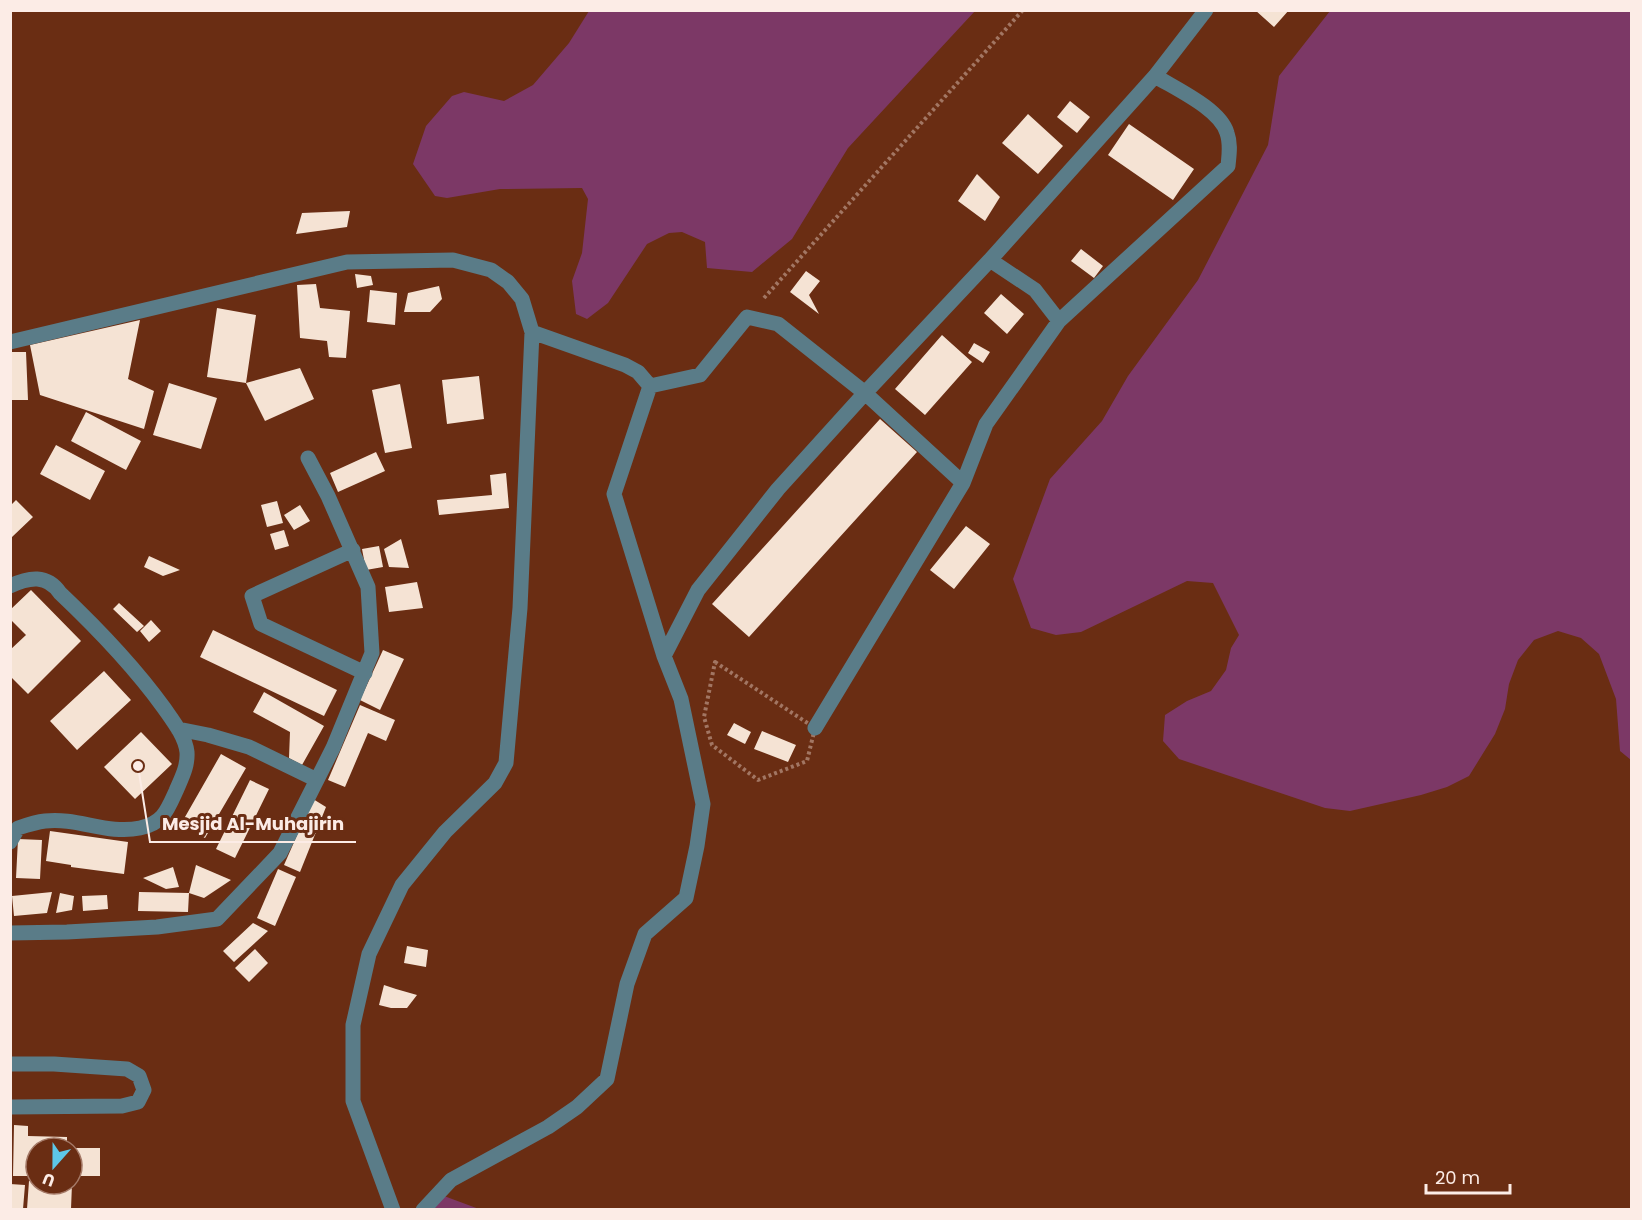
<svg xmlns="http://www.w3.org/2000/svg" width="1642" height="1220" viewBox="0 0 1642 1220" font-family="Poppins,sans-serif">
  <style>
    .green { fill: #7c3866 }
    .building { fill: #f5e3d4 }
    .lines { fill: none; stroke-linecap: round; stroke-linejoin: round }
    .path { stroke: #a27663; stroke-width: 4; stroke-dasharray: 3 3; stroke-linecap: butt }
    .street { stroke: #5a7c88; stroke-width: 15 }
    .leader { fill: none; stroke: #fcece6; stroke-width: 2 }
    .callout-dot { fill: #fcece6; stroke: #6a2d13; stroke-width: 2 }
    .callout-label { font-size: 18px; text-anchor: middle; font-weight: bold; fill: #fcece6; stroke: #6a2d13; stroke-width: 6; stroke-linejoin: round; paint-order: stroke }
  </style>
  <rect width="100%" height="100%" fill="#6a2d13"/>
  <path class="green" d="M589 11V10L975 11 848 148 792 239 752 272 707 268 705 242 682 232 669 233 647 244 608 303 587 319 576 314 572 281 582 253 588 199 582 188 500 189 447 198 435 196 413 164 426 126 452 96 464 92 504 101 533 85 569 43Z
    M1330 11H1631V760L1620 751 1616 699 1599 654 1581 638 1558 631 1534 640 1518 660 1509 684 1505 709 1495 734 1469 776 1447 787 1421 795 1350 811 1325 808 1179 759 1163 741 1165 715 1187 701 1211 691 1226 670 1231 648 1239 635 1213 583 1187 581 1081 632 1056 635 1031 628 1013 579 1050 479 1102 421 1128 376 1198 280 1268 145 1279 76Z
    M436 1193 479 1209 420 1210Z"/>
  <path class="building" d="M1255 10H1289L1274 27Z
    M1070 101 1090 117 1077 133 1057 117Z
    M1028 114 1063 146 1038 174 1002 143Z
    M1129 124 1194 169 1173 200 1108 155Z
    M977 174 1000 197 985 221 958 201Z
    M350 211 347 227 296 234 302 213Z
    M1081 249 1103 266 1094 278 1071 261Z
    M806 271 820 281 809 295 819 314 790 292Z
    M355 274 371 276 373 285 357 288Z
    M316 284 320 308 350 311 346 358 329 357 327 341 300 338 297 285Z
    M439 286 442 299 430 312H404L408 293Z
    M370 290 397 293 395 325 367 322Z
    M1001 294 1024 314 1007 334 984 313Z
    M217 308 256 315 246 383 207 377Z
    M140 320 128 379 154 391 144 429 40 395 30 345Z
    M942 335 972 362 925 415 895 389Z
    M974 343 990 352 983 363 968 353Z
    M10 352H26L28 400H10Z
    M300 368 314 399 265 421 246 383Z
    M479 376 484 419 447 424 442 380Z
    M169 383 217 398 201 449 153 435Z
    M400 384 412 448 385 453 372 390Z
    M86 412 141 441 126 470 71 441Z
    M880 419 917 452 749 637 712 604Z
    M56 445 105 471 90 500 40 474Z
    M376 452 385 471 338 492 330 473Z
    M506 473 509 508 439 515 437 500 492 495 490 475Z
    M16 500 33 517 12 537 10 506Z
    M277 501 283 523 267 527 261 505Z
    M300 505 310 521 294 530 284 515Z
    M966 526 990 544 954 589 930 570Z
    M284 530 289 546 275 550 270 534Z
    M401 539 409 568 389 567 384 549Z
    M379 546 383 567 366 570 362 549Z
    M149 556 180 570 163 576 144 567Z
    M417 582 423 608 389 612 385 587Z
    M31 590 81 641 28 694 10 676V650L26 635 10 619V610Z
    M119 603 144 626 137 632 113 609Z
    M151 620 161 631 149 642 140 631Z
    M213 630 337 690 324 716 200 657Z
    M383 650 404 659 380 710 360 700Z
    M104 671 131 700 77 750 50 721Z
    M264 692 324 726 302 765 289 758 290 732 253 712Z
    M360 705 395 720 386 741 368 733 345 787 328 780Z
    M734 723 751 732 745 744 727 735Z
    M762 731 796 745 788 762 754 749Z
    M141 732 172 764 135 799 104 767Z
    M221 754 246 768 205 838 181 824Z
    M250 780 269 789 235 858 216 849Z
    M313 799 326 807 300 872 284 865Z
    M50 831 128 842 124 874 71 867V865L46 861Z
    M18 839 42 840 40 879 16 878Z
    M196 865 231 880 204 898 189 893Z
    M173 867 179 887 166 889 143 878Z
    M278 869 296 877 275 926 257 918Z
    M52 892 47 913 14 916 12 896Z
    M139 892 189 893 188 912 138 911Z
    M60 893 74 896 72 910 56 913Z
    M107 895 108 909 83 911 82 896Z
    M253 923 268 931 234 962 223 951Z
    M407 946 428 950 426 967 404 963Z
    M255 949 268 963 249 982 235 968Z
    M384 985 396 989 417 995 407 1008H391L379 1005Z
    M14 1125 28 1126V1136L67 1137V1148H36V1176H13Z
    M73 1148H100V1176H73Z
    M29 1181 36 1182V1184H72L71 1209H27Z
    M10 1184 25 1185 23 1209H10Z"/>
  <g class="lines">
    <path class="path" d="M764 298 1023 10
      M715 662 815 728 807 761 758 780 712 745 704 717Z"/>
    <path class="street" d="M990 260 1155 76 1206 10
      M1059 321 1228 166C1229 155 1231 144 1227 133 1220 109 1176 89 1155 76
      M10 342 347 262 453 260 491 270 508 282 522 299 532 332 625 365 638 372 650 386
      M650 386 700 375 747 317 778 324 865 393 963 483 986 424 1059 321 1035 290 990 260 865 393 778 489 698 590 664 656
      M353 550 252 596 261 624 365 673
      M10 586C29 577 47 574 60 593 98 629 133 665 164 708 173 721 185 736 187 752 188 767 181 779 176 791 167 811 163 823 140 828 108 835 77 817 45 821 36 822 27 825 18 828L10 842
      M815 728 963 483
      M178 729 208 735 249 747 317 780
      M10 933 67 932 157 927 217 919 280 853 333 748 372 653 368 587 328 496 308 458
      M10 1064H54L127 1069 139 1076 144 1090 138 1102 122 1106 10 1107
      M393 1210 353 1101V1025L369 954 402 885 445 832 495 783 506 763 520 608 532 332
      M423 1210 451 1180 548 1127 577 1107 607 1079 627 984 645 934 686 898 697 846 703 804 681 699 664 656 614 494 650 386"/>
  </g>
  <path class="leader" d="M138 766L150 842H356"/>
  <circle class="callout-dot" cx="138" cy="766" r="6"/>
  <g class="callout-label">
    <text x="253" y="830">Mesjid Al-Muhajirin</text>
  </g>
  <rect width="1642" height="1220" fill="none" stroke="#fcece6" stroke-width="24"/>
  <g transform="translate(54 1166) rotate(201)"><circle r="28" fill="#6a2d13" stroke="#a47967" stroke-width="1.5"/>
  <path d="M0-4.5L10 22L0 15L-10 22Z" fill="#5dc7e8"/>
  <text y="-9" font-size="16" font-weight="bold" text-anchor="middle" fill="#fcece6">U</text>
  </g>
  <path d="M1426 1184v9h84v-9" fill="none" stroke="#fcece6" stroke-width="3"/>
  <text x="1435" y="1184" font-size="18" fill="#fcece6" stroke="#6a2d13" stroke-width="4.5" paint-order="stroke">20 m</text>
</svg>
